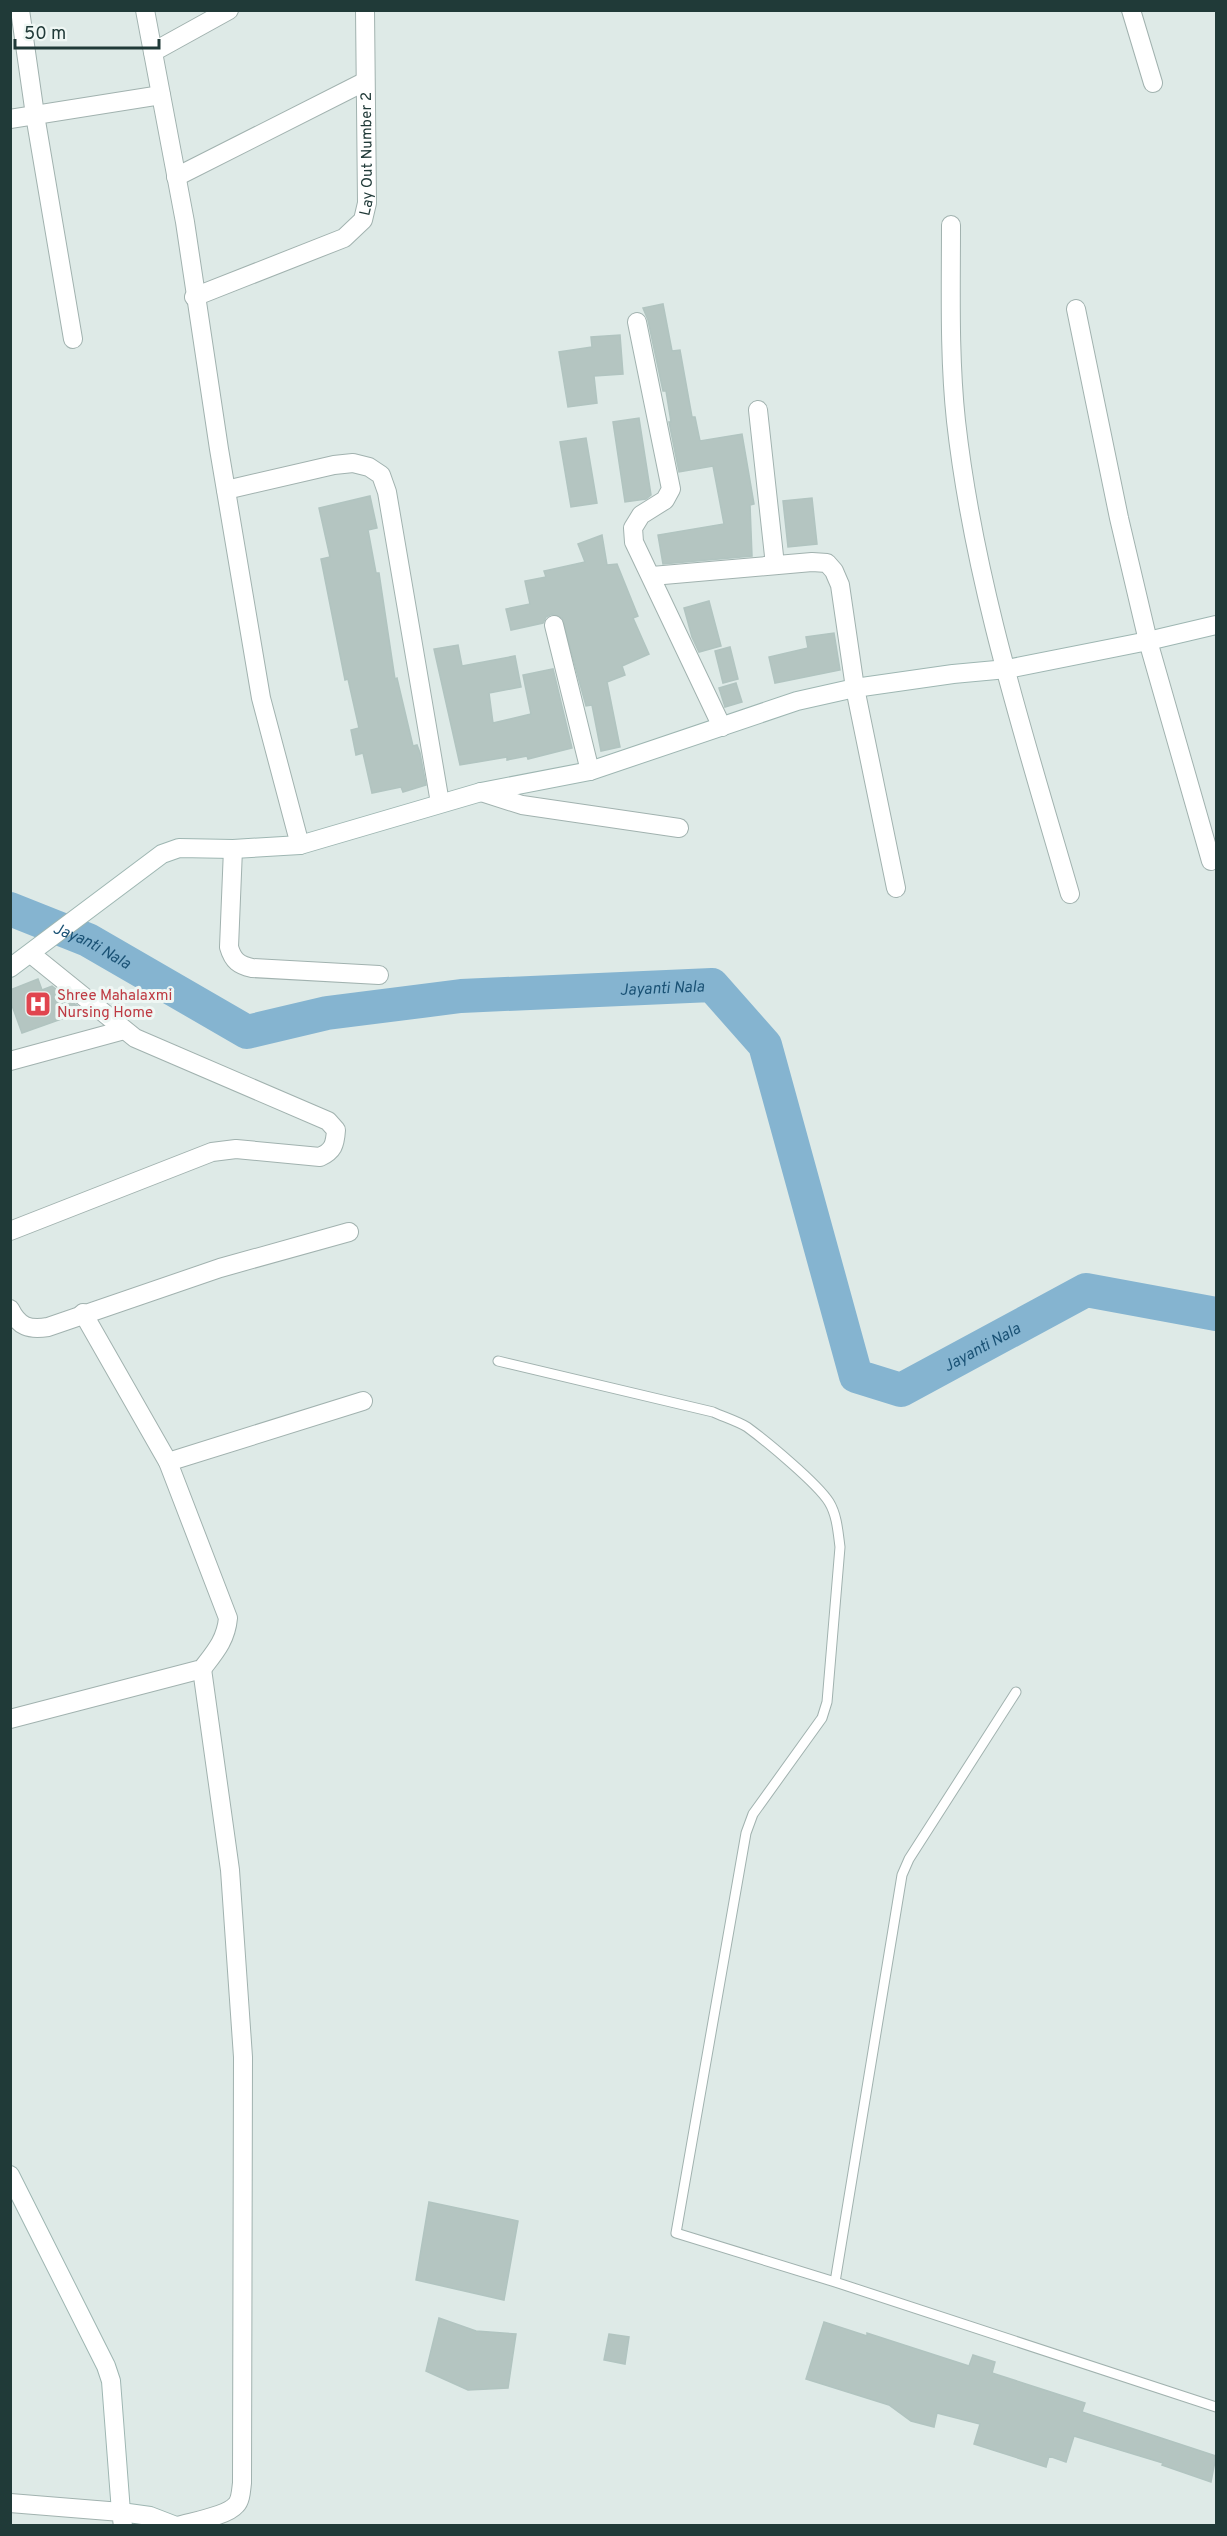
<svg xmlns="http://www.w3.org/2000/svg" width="1227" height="2536" viewBox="0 0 1227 2536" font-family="Overpass,sans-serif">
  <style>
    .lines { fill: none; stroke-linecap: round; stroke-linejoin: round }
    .river { stroke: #85b4d0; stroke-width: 34 }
    .building { fill: #b4c5c1; stroke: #b1c4c0; stroke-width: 1.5 }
    .service-casing { stroke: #a1b2af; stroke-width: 11 }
    .minor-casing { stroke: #a1b2af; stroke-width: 20 }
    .tertiary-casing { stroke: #a1b2af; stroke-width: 20 }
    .secondary-casing { stroke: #9eb6b2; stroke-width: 20 }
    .service { stroke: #fff; stroke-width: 9 }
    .minor { stroke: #fff; stroke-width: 18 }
    .tertiary { stroke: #fff; stroke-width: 18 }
    .secondary { stroke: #fff; stroke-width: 18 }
    .labels { text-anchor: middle; stroke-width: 6; stroke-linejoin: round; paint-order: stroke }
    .street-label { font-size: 15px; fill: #203a38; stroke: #eff7f4 }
    .health-label { font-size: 15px; fill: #be3a42; stroke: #eff7f4; text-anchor: start }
    .water-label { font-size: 16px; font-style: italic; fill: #1a5275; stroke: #eff7f4 }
  </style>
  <rect width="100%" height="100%" fill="#deeae7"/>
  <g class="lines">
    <path class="river" id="s1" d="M10 909 88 940 247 1032 327 1013 461 996 712 985 765 1045 856 1376 901 1390 1086 1290 1216 1314"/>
  </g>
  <path class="building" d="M663 304 672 351 680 350 692 417H695L700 441 742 434 754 504 750 505 752 556 663 564 658 535 724 524 713 466 679 472 669 422H671L666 391H663L648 320 643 308Z
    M620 335 623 374 594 376 597 403 568 407 559 352 592 347 591 337Z
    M639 418 651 495 646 499 625 502 613 422Z
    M586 438 597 503 571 507 560 442Z
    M370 496 377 528 368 530 376 573H379L395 679 397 678 413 746 417 745 420 753 426 785 403 792 401 787 372 793 363 753 356 755 351 730 359 728 348 679 345 680 321 559 330 557 319 508Z
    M812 498 817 544 788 547 783 501Z
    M602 535 607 565 617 564 638 616 633 618 649 654 622 666 625 675 607 682 620 747 601 751 592 705 586 706 562 618 552 614 546 617 543 623 511 630 506 609 530 604 525 581 546 577 544 571 585 562 578 544Z
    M709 601 721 646 699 652 692 637 684 608Z
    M834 633 840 670 775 683 769 657 808 648 806 637Z
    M458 645 462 666 515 656 521 687 489 693 493 723 531 714 523 675 553 669 572 748 528 759 527 756 507 760V757L460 765 434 649Z
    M730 647 738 679 723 683 715 651Z
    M736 683 742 702 725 707 719 688Z
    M38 979 42 990 52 986 84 1011 22 1033 10 1000V990Z
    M429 2202 518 2221 504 2300 416 2280Z
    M439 2318 476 2331 516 2334 508 2388 468 2390 426 2371Z
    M824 2322 867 2336V2333L969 2366 973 2355 995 2362 992 2373 1085 2403 1082 2412 1216 2456 1211 2482 1162 2465 1163 2463 1074 2436 1066 2462 1049 2456 1046 2467 974 2444 980 2424 937 2413 934 2427 911 2421 889 2405 806 2379Z
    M609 2334 629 2337 625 2364 604 2360Z"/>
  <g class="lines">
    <g class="service-casing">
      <path id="service" d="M498 1361 713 1412C724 1417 737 1421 747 1427 766 1441 817 1483 829 1502 837 1515 838 1532 840 1547L827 1702 822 1718 753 1814 746 1833 676 2233 835 2282 1216 2407
        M835 2282 902 1875 909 1859 1016 1692"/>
    </g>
    <g class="minor-casing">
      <g id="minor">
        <path d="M20 10 35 115 73 339"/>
        <path d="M1131 10 1153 83"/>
        <path d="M153 52 229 10"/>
        <path d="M10 119 161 95"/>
        <path d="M176 177 364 82"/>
        <path d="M951 225C951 290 949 356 956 421 974 582 1025 739 1070 894"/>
        <path id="s2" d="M194 297 344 238 363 220 367 203 365 10"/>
        <path d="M1076 309 1119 518 1148 641 1211 861"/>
        <path d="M637 322 671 489 665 500 641 515 633 528 634 542 722 727"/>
        <path d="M758 410 775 565"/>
        <path d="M226 490 334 465 353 463 369 467 381 475 387 492 440 803"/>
        <path d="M652 576 812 562 827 563 834 571 840 585 855 688 896 888"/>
        <path d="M554 625 590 771"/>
        <path d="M481 792 522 805 679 828"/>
        <path d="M233 849 229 947C233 961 239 965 252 968L379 975"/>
        <path d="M10 1061 124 1030"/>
        <path d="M10 1231 212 1152 236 1149 320 1157C333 1151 335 1145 336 1130L328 1121 135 1038 31 954"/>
        <path d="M10 1309C19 1327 29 1330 48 1327L220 1268 349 1232"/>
        <path d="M168 1462 363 1401"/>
        <path d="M10 1719 202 1669C215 1652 226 1640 228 1618L168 1462 83 1313"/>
        <path d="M10 2503 121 2512 123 2526"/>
        <path d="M178 2526C191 2522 227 2516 236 2505 241 2500 241 2490 242 2483L243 2057 230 1870 202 1669"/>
      </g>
    </g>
    <g class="tertiary-casing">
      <path id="tertiary" d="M145 10 185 222 219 449 261 698 300 845"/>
    </g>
    <g class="secondary-casing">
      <path id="secondary" d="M10 968 162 854 179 848 233 849 300 845 481 792 590 771 797 701 855 688 953 674 1007 669 1148 641 1216 625
        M10 2175 106 2366 111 2381 121 2512 150 2516 176 2526"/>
    </g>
    <use href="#service" class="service"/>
    <use href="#minor" class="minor"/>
    <use href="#tertiary" class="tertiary"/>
    <use href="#secondary" class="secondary"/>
  </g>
  <defs>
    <g id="hospital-square" transform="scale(1.35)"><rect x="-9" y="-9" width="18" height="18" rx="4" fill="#e0444e" stroke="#eff7f4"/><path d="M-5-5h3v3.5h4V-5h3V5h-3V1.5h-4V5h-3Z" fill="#fff"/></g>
  </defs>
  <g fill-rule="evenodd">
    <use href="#hospital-square" x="38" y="1004"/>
  </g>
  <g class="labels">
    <g class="street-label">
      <text dy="5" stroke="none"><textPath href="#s2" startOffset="254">Lay Out Number 2</textPath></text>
    </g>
    <g class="health-label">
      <text x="57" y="1000">Shree Mahalaxmi<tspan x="57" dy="17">Nursing Home</tspan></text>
    </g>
    <g class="water-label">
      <text dy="6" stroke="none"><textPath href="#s1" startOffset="90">Jayanti Nala</textPath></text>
      <text dy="6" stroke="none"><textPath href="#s1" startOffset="686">Jayanti Nala</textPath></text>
      <text dy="6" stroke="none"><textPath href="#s1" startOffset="1298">Jayanti Nala</textPath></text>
    </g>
  </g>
  <rect width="1227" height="2536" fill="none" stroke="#203a38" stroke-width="24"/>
  <path d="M15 39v9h144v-9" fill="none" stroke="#203a38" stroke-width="3"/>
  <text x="24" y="39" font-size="18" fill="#203a38" stroke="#eff7f4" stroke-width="4.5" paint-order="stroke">50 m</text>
</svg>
